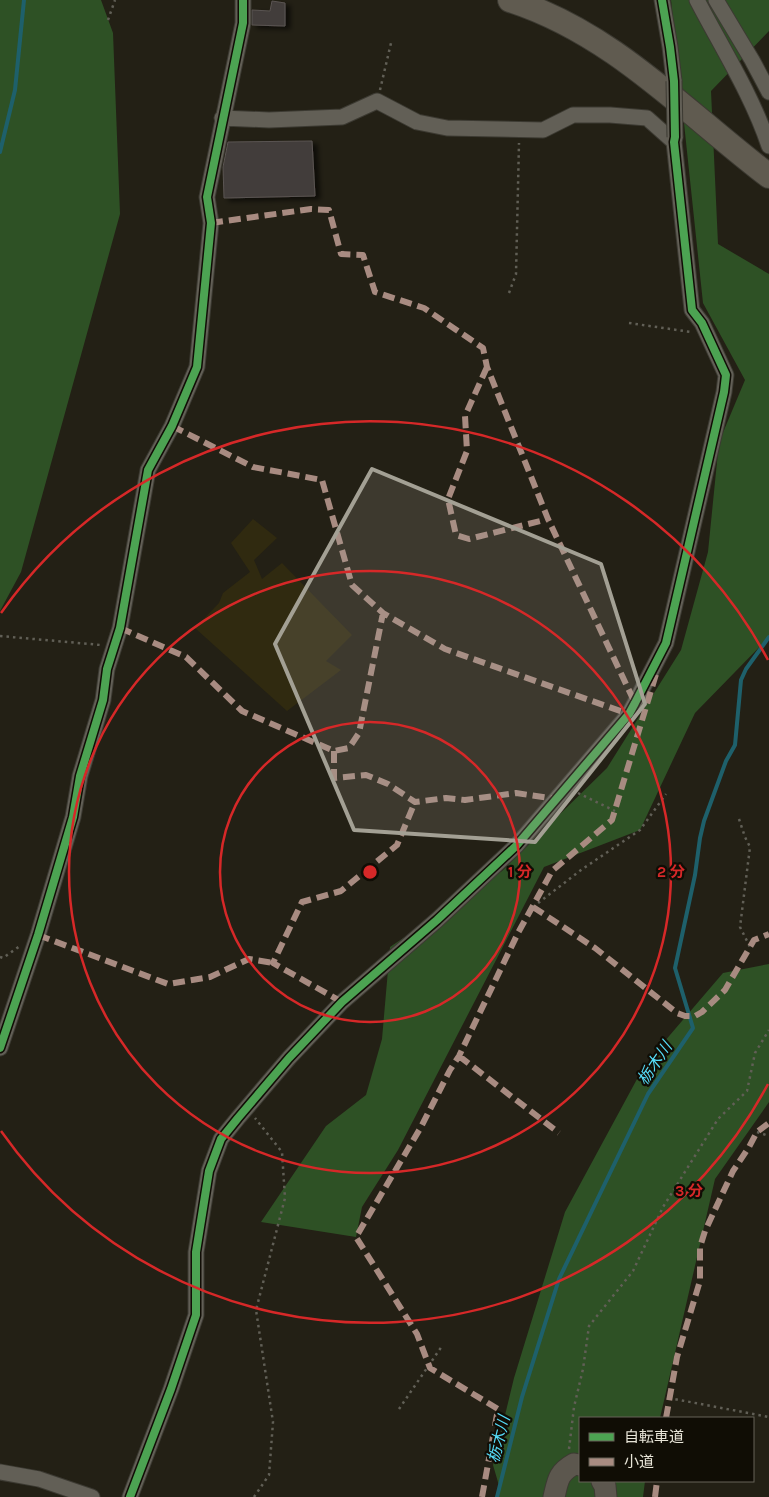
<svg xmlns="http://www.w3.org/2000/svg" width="769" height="1497" viewBox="0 0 769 1497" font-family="Karla,'Noto Sans JP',sans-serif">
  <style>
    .built { fill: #302a10 }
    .forest { fill: #2e5125 }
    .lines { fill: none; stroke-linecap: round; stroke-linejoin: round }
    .stream { stroke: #1e606b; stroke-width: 4 }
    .building { fill: #423d3a; stroke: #5a5452; filter: url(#shadow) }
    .street-casing { stroke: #3c3a32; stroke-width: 17 }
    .secondary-casing { stroke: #3c3a32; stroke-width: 23 }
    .primary-casing { stroke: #3c3a32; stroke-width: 26 }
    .path { stroke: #615f56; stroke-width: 2.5; stroke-dasharray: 2.5 4; stroke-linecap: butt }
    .street { stroke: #625f56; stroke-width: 15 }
    .secondary { stroke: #5c574e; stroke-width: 21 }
    .primary { stroke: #605b50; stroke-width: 24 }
    .street-bridge-casing { stroke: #3c3a32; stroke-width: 17; stroke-linecap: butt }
    .street-bridge { stroke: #625f56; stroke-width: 15 }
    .quiet { stroke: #a88b81; stroke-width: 6; stroke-dasharray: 12 6; stroke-linecap: butt }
    .cycleway-casing { stroke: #100d05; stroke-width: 11 }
    .cycleway { stroke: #4ca352; stroke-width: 8 }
    .marked { fill: #a3a094; fill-opacity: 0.2; stroke: #a3a094; stroke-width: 4; stroke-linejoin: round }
    .ring { fill: none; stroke: #d62828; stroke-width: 2.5 }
    .labels { text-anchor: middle; stroke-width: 4.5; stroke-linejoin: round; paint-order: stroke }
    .water-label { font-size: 16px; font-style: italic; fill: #55daf6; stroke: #100d05 }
    .centre { fill: #d62828; stroke: #100d05; stroke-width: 2.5 }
    .ring-label { font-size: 15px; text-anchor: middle; font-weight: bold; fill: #d62828; stroke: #100d05; stroke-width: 4.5; stroke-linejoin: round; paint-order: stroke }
  </style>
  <defs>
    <filter id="shadow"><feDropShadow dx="5" dy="3" stdDeviation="2.5" flood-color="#0009"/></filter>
  </defs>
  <rect width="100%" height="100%" fill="#232015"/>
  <path class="built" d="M253 519 277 538 254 560 262 579 282 563 352 635 326 661 341 670 287 711 195 628 219 603 223 593 250 572 231 543Z"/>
  <path class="forest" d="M0 0H101L113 33 120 214 21 572 0 611Z
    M671 0H769V31L711 91 718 244 769 274V637L695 713 640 830 544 867 398 1150 362 1207 356 1237 261 1222 326 1126 366 1095 382 1039 390 947 502 871 607 768 681 650 708 552 719 442 745 380 703 303Z
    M769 964V1102L715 1179 660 1418H580V1481H645L643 1497H498L500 1489 493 1465 514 1378 565 1212 643 1068 664 1042 723 973Z"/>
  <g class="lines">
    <path class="stream" d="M0 152 15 90 24 0
      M497 1497 522 1397 559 1279 648 1094 693 1028 675 968 695 875 700 838 704 821 726 761 735 745 741 680 746 669 769 637"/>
  </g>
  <path class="building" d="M272 1 285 3V26L252 25V10L270 11Z
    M312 141 315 196 224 198 223 167 228 142Z"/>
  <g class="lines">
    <g class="street-casing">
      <path id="street" d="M662 0 670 47 674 81
        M697 0C722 48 752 95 769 146
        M716 0 752 60 769 92
        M222 118 269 120 342 117 377 101 417 122 447 128 543 130 573 115H610L647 118 674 142
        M0 1048 38 935 73 817 80 776 103 700 107 669 120 628 148 470 172 426 197 367 211 223 207 197 243 23V0
        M0 1472 39 1479 92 1497
        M130 1497 171 1389 196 1315V1252L209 1171 221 1139 238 1118 289 1058 342 1002 437 920 517 845 629 714 635 703 666 643 724 392 726 375 702 323 692 310 674 142 675 137"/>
    </g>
    <g class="secondary-casing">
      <path id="secondary" d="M602 1481 605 1486 606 1497
        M554 1497C558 1480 558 1473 574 1464L580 1465"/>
    </g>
    <g class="primary-casing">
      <path id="primary" d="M510 0C613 33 685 112 769 176"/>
    </g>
    <path class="path" d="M108 20 115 0
      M380 90 391 43
      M509 293 516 274 519 143
      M629 323 691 332
      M0 636 101 645
      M578 793 615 811
      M739 819 745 837 750 847 740 927 750 947
      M533 907 581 870 640 830 666 794
      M0 957 3 958 20 946
      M757 1132 769 1136
      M669 1398 769 1417
      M399 1409 442 1346
      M569 1449 574 1407 583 1369 589 1326 633 1271 663 1207 718 1119 747 1091 755 1053 769 1030
      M254 1497 269 1475 273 1422 256 1310 285 1198 282 1152 255 1118"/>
    <use href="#street" class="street"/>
    <use href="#secondary" class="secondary"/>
    <use href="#primary" class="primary"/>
    <g class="street-bridge-casing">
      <path id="street-bridge" d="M674 81 675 137"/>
    </g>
    <use href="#street-bridge" class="street-bridge"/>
    <path class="quiet" d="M211 223 311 209 329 210 341 254 363 255 375 292 424 308 483 348 487 367 548 519 635 703
      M487 367 465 416 467 451 448 499 456 535 469 539 548 519
      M172 426 253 467 322 480 352 585 383 613 445 649 629 714
      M120 628 186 657 242 711 334 751 349 748 359 733 383 613
      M334 751V778L366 775 388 784 415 802 446 798 465 800 516 793 556 799
      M533 907 595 948 677 1013 685 1016H695L702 1012 725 990 754 940 769 934
      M38 935 168 984 210 977 249 959 273 963
      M342 1002 273 963 302 902 341 891 397 845 415 802
      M459 1056 559 1133
      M666 1418 677 1357 700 1281V1247L705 1231 733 1171 749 1147 757 1132 769 1123
      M482 1497 498 1409 430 1368 417 1334 356 1237 421 1127 450 1070 459 1056 518 933 552 871 612 820 656 674
      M655 1497 657 1481"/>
    <g class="cycleway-casing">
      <path id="cycleway" d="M0 1048 38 935 73 817 80 776 103 700 107 669 120 628 148 470 172 426 197 367 211 223 207 197 243 23V0
        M130 1497 171 1389 196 1315V1252L209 1171 221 1139 238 1118 289 1058 342 1002 437 920 517 845 629 714 635 703 666 643 724 392 726 375 702 323 692 310 674 142 675 137 674 81 670 47 662 0"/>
    </g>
    <use href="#cycleway" class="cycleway"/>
  </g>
  <path class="marked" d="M372 469 601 564 645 704 535 842 354 830 275 644Z"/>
  <g class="ring">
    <circle cx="370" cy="872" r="150"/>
    <circle cx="370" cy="872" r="301"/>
    <path d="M768 1084A451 451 0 0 1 1 1131M1 613A451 451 0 0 1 768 660"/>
  </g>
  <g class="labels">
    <g class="water-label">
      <text transform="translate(654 1063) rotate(-56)" y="6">栃木川</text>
      <text transform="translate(498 1439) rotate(-76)" y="6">栃木川</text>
    </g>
  </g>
  <circle cx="370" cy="872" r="8" class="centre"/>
  <g class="ring-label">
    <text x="520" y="877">1 分</text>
    <text x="671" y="877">2 分</text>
    <text x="689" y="1196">3 分</text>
  </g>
  <rect x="579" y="1417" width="175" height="65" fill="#100d05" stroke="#666359"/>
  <rect x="589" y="1433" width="25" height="8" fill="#4ca352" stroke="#666359"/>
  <text x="624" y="1442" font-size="15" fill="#e8e5d8">自転車道</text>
  <rect x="589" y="1458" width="25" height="8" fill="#a88b81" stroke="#666359"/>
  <text x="624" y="1467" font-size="15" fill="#e8e5d8">小道</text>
</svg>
